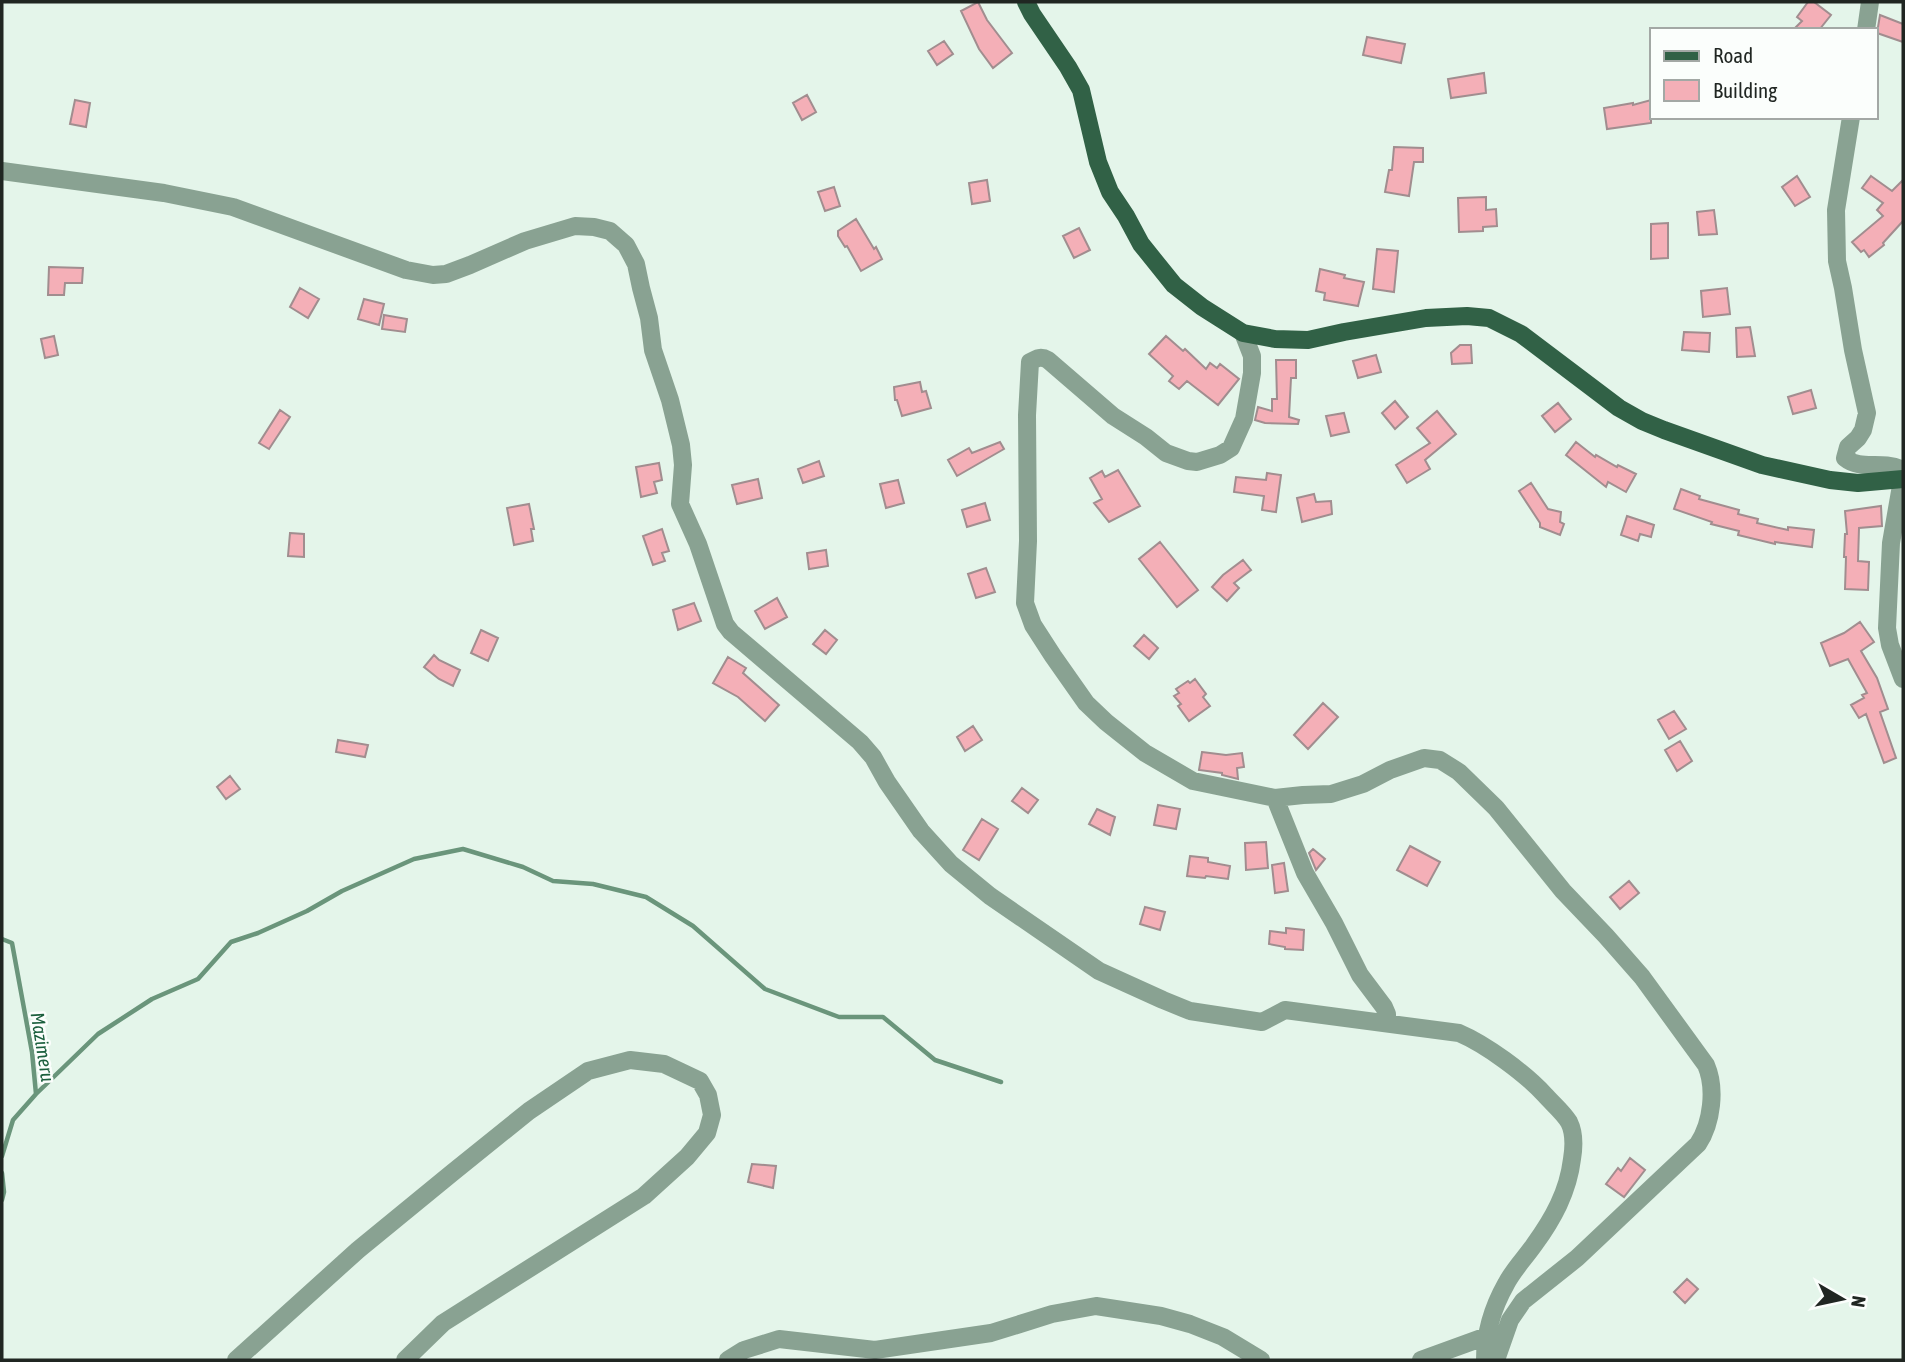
<svg xmlns="http://www.w3.org/2000/svg" width="1905" height="1362" viewBox="0 0 1905 1362" font-family="'Asap Condensed',sans-serif">
  <style>
    .lines { fill: none; stroke-linecap: round; stroke-linejoin: round }
    .stream { stroke: #6a957b; stroke-width: 4.5 }
    .building { fill: #f4afb7; stroke: #a18d8f; stroke-width: 2 }
    .minor { stroke: #89a292; stroke-width: 18 }
    .major { stroke: #316146; stroke-width: 18 }
    .labels { text-anchor: middle; stroke-width: 5; stroke-linejoin: round; paint-order: stroke }
    .water-label { font-size: 19px; font-style: italic; fill: #1b5f3d; stroke: #fbfefc }
  </style>
  <rect width="100%" height="100%" fill="#e4f5ea"/>
  <g class="lines">
    <path class="stream" d="M2 939 12 943 32 1052 36 1094 13 1120 2 1156
      M36 1094 98 1034 152 999 198 979 231 942 258 933 307 911 342 891 414 859 463 849 523 867 553 881 593 884 646 897 693 926 765 989 839 1017H883L935 1060 1001 1082
      M2 1173 4 1192 2 1200"/>
  </g>
  <path class="building" d="M978 2 987 20 1012 53 993 68 979 49 961 11Z
    M1808 2H1814L1831 15 1819 30H1793L1802 21 1797 17Z
    M1880 15 1903 24V42L1877 33Z
    M1367 37 1405 44 1401 63 1363 55Z
    M944 41 953 54 937 65 928 51Z
    M1484 73 1486 93 1451 98 1448 79Z
    M807 95 816 112 802 120 793 103Z
    M75 100 90 103 86 127 70 124Z
    M1651 100V123L1607 129 1604 108 1633 103V105Z
    M1394 147 1423 148V162H1414L1409 196 1385 192 1389 170H1392Z
    M1797 176 1810 197 1795 206 1782 187Z
    M1871 176 1892 191 1903 180V221L1883 243 1884 245 1869 257 1864 250 1861 252 1852 242 1883 216 1877 210 1883 203 1862 188Z
    M987 180 990 201 972 204 969 183Z
    M834 187 840 206 825 211 818 192Z
    M1486 197V210L1496 209 1497 226 1483 227V231L1459 232 1458 198Z
    M1714 210 1717 234 1699 235 1697 212Z
    M856 219 874 249 876 247 882 259 861 271 847 246 845 247 838 236V231Z
    M1668 223V258L1651 259V224Z
    M1079 228 1090 250 1074 258 1063 236Z
    M1377 249 1398 251 1394 292 1373 289Z
    M49 267 83 268 82 283H65L64 295H48Z
    M1320 269 1345 275 1344 278 1364 282 1358 306 1324 300 1325 293 1316 291Z
    M300 288 319 299 308 318 290 307Z
    M1727 288 1730 314 1703 317 1701 291Z
    M364 299 384 304 379 325 358 319Z
    M384 315 407 319 405 332 382 329Z
    M1750 327 1755 356 1737 357 1736 328Z
    M1684 332 1710 333 1709 352 1682 350Z
    M54 336 58 355 45 358 41 339Z
    M1166 336 1183 351 1185 349 1206 369 1210 363 1217 368 1220 364 1239 379 1218 405 1187 381 1179 389 1169 381 1173 376 1149 354Z
    M1460 345H1471L1472 363 1452 364 1451 353Z
    M1376 355 1381 372 1358 378 1353 361Z
    M1276 360H1296V378H1291L1289 417 1299 420 1298 424 1265 423 1255 420 1258 407 1272 411V399H1277Z
    M920 382 922 392 926 391 931 408 902 416 897 400H895L894 387Z
    M1811 390 1816 408 1793 414 1788 397Z
    M1395 401 1408 417 1395 429 1382 413Z
    M1558 403 1571 419 1555 432 1542 416Z
    M280 410 290 417 269 449 259 443Z
    M1437 411 1456 434 1425 460 1430 469 1407 483 1396 465 1430 443 1417 428Z
    M1344 413 1349 432 1331 436 1326 416Z
    M1000 442 1004 449 957 476 948 460 969 448 972 453Z
    M1576 442 1595 457 1596 455 1617 467 1618 465 1636 474 1626 492 1608 482 1606 487 1566 455Z
    M819 461 824 476 803 483 798 469Z
    M659 463 662 480 654 482 657 493 641 497 636 467Z
    M1118 470 1140 506 1109 522 1094 503 1102 499 1090 478 1102 471 1105 477Z
    M1267 473 1281 475 1276 512 1262 510 1264 496 1234 492 1236 477 1266 480Z
    M758 479 762 498 737 504 732 485Z
    M898 480 904 503 886 508 880 484Z
    M1531 483 1548 509 1561 512 1560 522 1564 524 1560 535 1540 527V523L1519 491Z
    M1681 489 1700 496 1699 499 1739 510 1738 514 1758 519 1757 523 1788 530V527L1814 530 1812 547 1775 542V544L1738 535 1739 531 1711 524 1712 522 1674 509Z
    M1314 494 1316 502 1331 501 1332 514 1302 522 1297 498Z
    M985 503 990 520 967 527 962 510Z
    M529 504 534 529H531L533 541 514 545 507 508Z
    M1881 506 1882 526 1859 528 1858 561 1869 562 1868 590 1845 589 1846 557H1844L1845 534H1847L1845 511Z
    M1627 516 1654 525 1651 537 1640 534 1638 541 1621 535Z
    M662 529 669 551 662 553 665 561 653 565 643 536Z
    M290 533 304 534V557L288 556Z
    M1160 542 1198 590 1177 607 1139 559Z
    M826 550 828 566 809 569 807 553Z
    M1243 560 1251 570 1234 583 1239 588 1227 601 1212 587 1223 575Z
    M986 568 995 592 976 598 968 574Z
    M777 598 787 617 765 629 755 611Z
    M694 603 701 621 678 630 673 610Z
    M1860 622 1874 642 1861 651 1877 678 1888 709 1880 712 1896 758 1884 763 1866 714 1859 718 1851 705 1864 698 1862 695 1867 693 1848 659 1830 666 1821 643 1844 633Z
    M481 630 498 638 488 661 471 653Z
    M825 630 837 640 826 654 813 644Z
    M1144 635 1158 648 1149 659 1134 646Z
    M434 655 439 660 460 670 453 686 439 679 424 667Z
    M728 657 746 668 743 673 779 705 765 721 738 697 713 683Z
    M1195 679 1206 694 1203 697 1210 706 1189 721 1178 706 1181 704 1174 696 1179 693 1176 689 1188 681 1190 683Z
    M1323 703 1338 717 1308 749 1294 735Z
    M1674 711 1686 729 1669 739 1658 720Z
    M973 726 982 740 965 751 957 737Z
    M338 740 368 745 365 757 336 752Z
    M1680 741 1692 761 1677 771 1665 750Z
    M1202 752 1226 755 1242 753 1244 767 1237 768 1238 779 1222 775V773L1199 770Z
    M230 776 240 789 226 799 217 787Z
    M1022 788 1038 800 1028 813 1012 801Z
    M1158 805 1180 809 1176 829 1154 825Z
    M1097 809 1115 817 1110 835 1089 824Z
    M982 819 998 829 979 860 963 850Z
    M1266 842 1268 868 1246 870 1245 843Z
    M1410 846 1440 862 1427 886 1397 870Z
    M1313 849 1325 859 1316 870 1309 853Z
    M1190 856 1208 858V862L1230 866 1228 879 1206 876 1205 878 1187 876Z
    M1284 863 1288 891 1275 893 1272 865Z
    M1629 881 1639 893 1620 909 1610 897Z
    M1145 907 1165 912 1160 930 1140 924Z
    M1286 928 1304 930 1303 950 1285 949V947L1269 944 1270 931 1286 933Z
    M1630 1158 1645 1170 1624 1197 1606 1184 1618 1168 1621 1171Z
    M752 1164 776 1166 773 1188 748 1182Z
    M1687 1279 1698 1289 1685 1303 1674 1292Z"/>
  <g class="lines">
    <path class="minor" d="M1866 30 1870 2
      M1851 117 1836 210 1837 261 1843 288 1853 350 1867 413 1863 430 1858 438 1848 447 1845 458C1861 471 1880 460 1901 469L1902 480 1891 543 1887 628 1890 645 1903 679
      M2 171 164 193 233 207 406 270 433 275 446 274 470 265 525 241 575 226 594 227 610 231 626 245 636 264 641 288 649 318 653 350 670 400 681 445 683 465 680 504 698 544 725 624 731 632 860 742 873 757 887 782 921 831 951 864 990 896 1099 971 1163 1000 1190 1011 1262 1022 1285 1010 1459 1033C1485 1044 1525 1073 1545 1095 1553 1104 1563 1112 1569 1122 1575 1134 1574 1147 1572 1159 1568 1192 1553 1219 1534 1245 1525 1258 1513 1270 1506 1284 1493 1307 1485 1334 1485 1360
      M1243 333 1252 356V373L1244 419 1231 448 1220 455 1197 462 1188 461 1166 453 1146 437 1113 416 1048 360C1041 356 1037 358 1030 362L1027 415 1028 541 1025 603 1033 625 1053 656 1086 703 1106 722 1145 753 1193 781 1275 798 1303 795 1331 794 1363 784 1390 770 1424 758 1440 760 1459 772 1496 808 1563 891 1606 936 1642 977 1706 1065C1716 1088 1712 1123 1698 1144L1577 1258 1523 1301 1510 1320 1496 1360
      M1275 798 1305 873 1334 923 1360 975 1384 1007 1387 1014V1023
      M236 1360 358 1250 452 1173 529 1111 588 1071 630 1060 664 1064 700 1081 708 1095 712 1115 707 1133 687 1157 644 1196 443 1323 405 1360
      M728 1360 744 1350 779 1339 875 1350 991 1333 1052 1314 1096 1306 1161 1316 1190 1324 1223 1337 1261 1360
      M1421 1360 1487 1336"/>
    <path class="major" d="M1026 2 1032 14 1068 67 1081 90 1098 162 1110 192 1126 216 1141 244 1174 285 1202 307 1243 333 1275 339 1308 340 1344 332 1426 318 1467 316 1489 318 1521 334 1619 408 1642 421 1664 430 1762 465 1830 480 1858 483 1903 479"/>
  </g>
  <g class="labels">
    <g class="water-label">
      <text transform="translate(43 1047) rotate(81)" y="7">Mazimeru</text>
    </g>
  </g>
  <rect width="1905" height="1362" fill="none" stroke="#202622" stroke-width="7"/>
  <rect x="1650" y="28" width="228" height="91" fill="#fbfefc" stroke="#a3a8a5" stroke-width="2"/>
  <rect x="1664" y="51" width="35" height="10" fill="#316146" stroke="#a3a8a5" stroke-width="2"/>
  <text x="1713" y="63" font-size="21" fill="#202622">Road</text>
  <rect x="1664" y="80" width="35" height="21" fill="#f4afb7" stroke="#a3a8a5" stroke-width="2"/>
  <text x="1713" y="98" font-size="21" fill="#202622">Building</text>
  <g transform="translate(1842 1299) rotate(99)" stroke="#fbfefc" stroke-width="5" paint-order="stroke">
  <path d="M0-5L12 26L0 18L-12 26Z" fill="#202622"/>
  <text y="-10" font-size="19" font-weight="bold" text-anchor="middle" fill="#202622">N</text>
  </g>
</svg>
